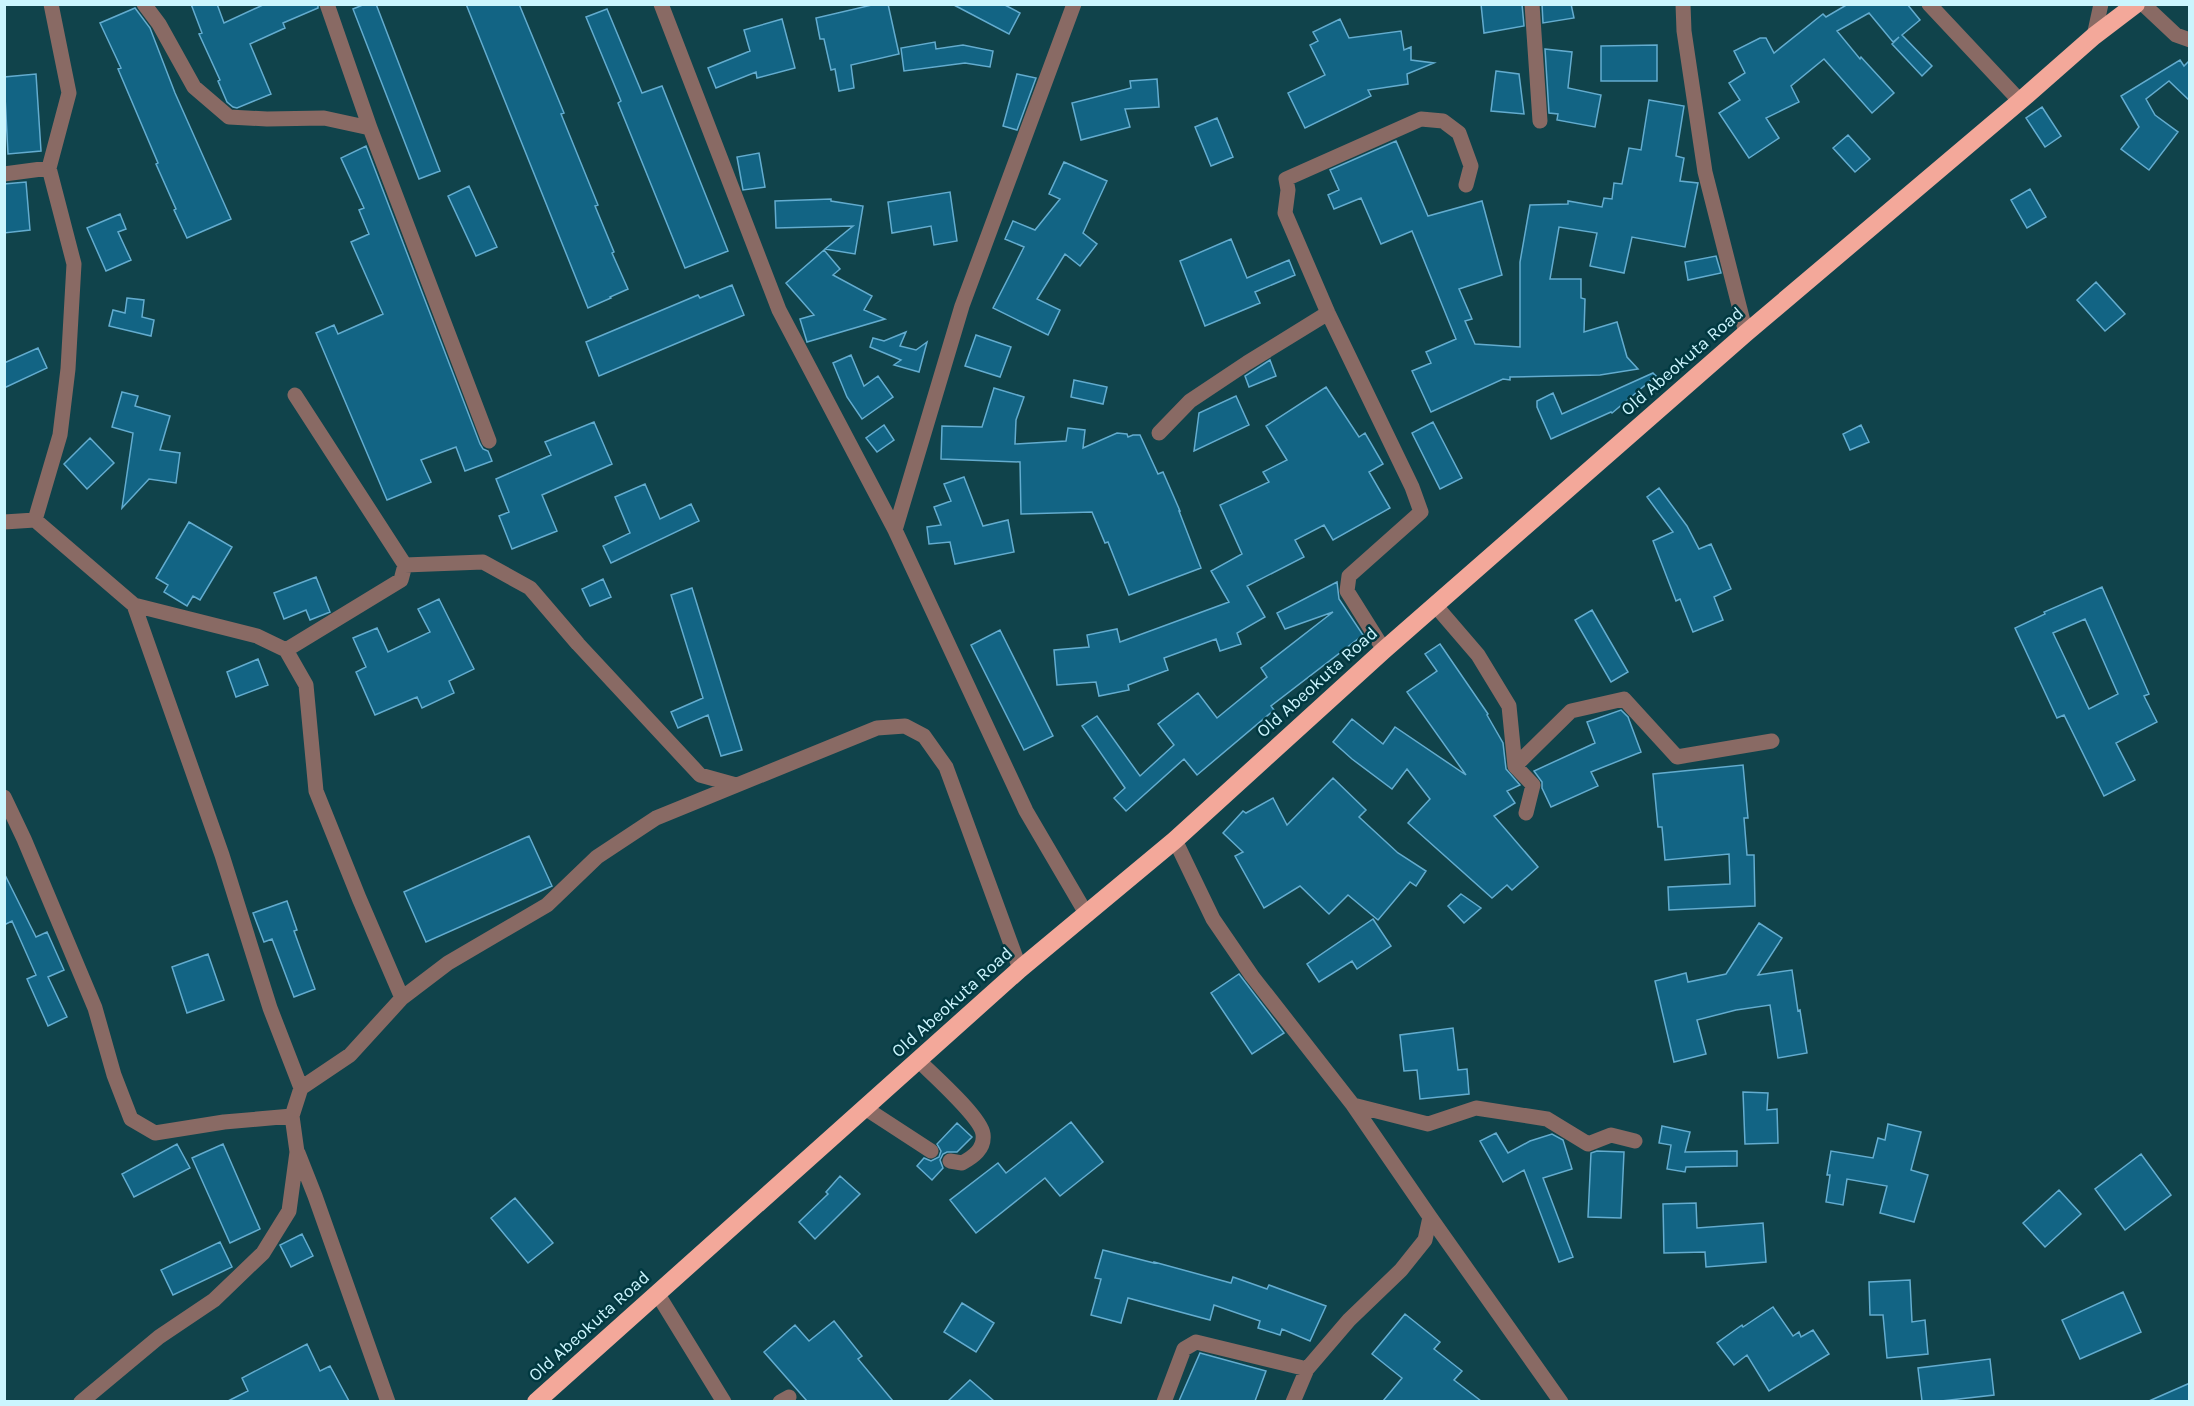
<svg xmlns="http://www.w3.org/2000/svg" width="2194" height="1406" viewBox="0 0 2194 1406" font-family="Karla,sans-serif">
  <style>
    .building { fill: #126484; stroke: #63accf; stroke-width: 1.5; fill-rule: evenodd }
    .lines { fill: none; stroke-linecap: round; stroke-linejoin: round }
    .minor { stroke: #896a64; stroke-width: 15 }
    .highway { stroke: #f3a89a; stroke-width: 18 }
    .labels { text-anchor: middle; stroke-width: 5; stroke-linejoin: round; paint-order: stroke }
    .street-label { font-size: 18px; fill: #cbf5fe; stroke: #013840 }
  </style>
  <rect width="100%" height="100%" fill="#10434b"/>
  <path class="building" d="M191 4H217L224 23 265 4H318V8L283 23 285 28 250 44 271 94 237 108 233 107 227 102 218 81 220 80 199 34 202 33Z
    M365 4H376L440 171 419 179 353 9Z
    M466 4H519L564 113 561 114 598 205 595 206 614 252 612 253 628 289 610 297 611 298 588 308Z
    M876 4H888L899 54 851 65 854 88 839 91 835 69 831 70 824 39H820L816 18Z
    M952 4H1003L1020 13 1009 34Z
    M1481 4H1522L1524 26 1484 33Z
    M1542 4H1571L1574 18 1543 23Z
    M1848 4H1907L1920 20 1902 35 1932 66 1922 76 1892 44 1899 37 1893 42 1869 13 1837 31 1860 59 1861 57 1894 93 1872 113 1824 59 1791 86 1799 102 1766 118 1779 138 1749 158 1719 113 1740 100 1729 83 1745 73 1734 51 1760 38H1766L1774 53 1823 14 1826 17Z
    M135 8 150 28 175 93 231 219 187 238 174 210 176 209 156 164 158 163 118 69 121 68 100 23Z
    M607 9 642 93 662 86 728 251 685 268 618 103 621 101 586 17Z
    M782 19 795 68 757 78 756 72 716 88 708 68 750 51 744 30Z
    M1340 19 1349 38 1401 31 1404 50 1411 47V60L1434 63 1407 74 1408 84 1368 90 1371 96 1305 128 1288 93 1325 75 1310 45 1318 41 1313 32Z
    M935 42 936 49 963 45 993 51 990 67 965 63 904 71 901 48Z
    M1657 45V81H1601V46Z
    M1545 49 1572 52 1568 88 1601 95 1595 127 1557 120 1558 114 1549 113Z
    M2180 60 2184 66 2190 60V101L2169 81 2146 99 2155 115 2178 132 2149 170 2121 149 2139 127 2121 96Z
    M1496 71 1519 74 1524 114 1491 111Z
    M36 74 41 151 8 154 4 77Z
    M1017 74 1036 78 1017 130 1003 126Z
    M1157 79 1159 107 1125 109 1130 127 1081 140 1072 103 1131 88 1130 81Z
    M1649 100 1684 106 1676 156 1684 158 1680 181 1698 183 1685 247 1632 237 1624 273 1590 266 1597 233 1559 227 1550 279H1581V298L1585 299 1584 332 1617 322 1627 357 1638 369 1600 375 1510 377V380L1503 379 1431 412 1412 371 1431 363 1426 352 1456 339 1412 231 1381 244 1361 198 1334 209 1328 195 1339 190 1330 170 1396 141 1428 216 1482 201 1502 275 1459 289 1472 319 1465 321 1475 344 1520 347V262L1530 205 1568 204V201L1602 207 1604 198 1612 199 1614 183 1622 184 1629 148 1641 150Z
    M2042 107 2061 136 2045 147 2026 118Z
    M1217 118 1233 157 1211 166 1195 127Z
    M1848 135 1870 159 1855 172 1833 148Z
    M366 146 480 444 483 449 488 451 492 461 465 471 456 447 421 460 431 482 387 500 316 333 334 325 338 334 383 314 351 242 369 234 359 210 364 208 341 158Z
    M759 153 765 187 743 190 737 157Z
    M1064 162 1107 181 1083 233 1097 244 1080 266 1065 254 1037 299 1060 310 1048 335 993 308 1024 247 1005 239 1013 221 1035 230 1060 199 1049 194Z
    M26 182 30 230 4 233V184Z
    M469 186 497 247 476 256 448 196Z
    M2030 189 2046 217 2027 228 2011 200Z
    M950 192 957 241 934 245 931 226 892 233 888 202Z
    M831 199V201L863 206 855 254 825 249 853 226 776 228 775 201Z
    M120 214 126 229 118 232 131 260 106 271 87 228Z
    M1231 239 1247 278 1289 260 1295 275 1255 292 1260 303 1205 326 1180 261Z
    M824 250 840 269 833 275 872 296 864 310 885 319 807 342 800 319 814 315 786 283Z
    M1716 256 1721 273 1688 280 1685 262Z
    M2096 282 2125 314 2105 331 2077 300Z
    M732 285 744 315 599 376 586 342 698 295 700 298Z
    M127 298 144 300 142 317 154 320 151 336 109 326 113 310 125 313Z
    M906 332 900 346 916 350 927 342 919 372 894 365 901 360 870 347 873 338 884 341Z
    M976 335 1011 347 1000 377 965 366Z
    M38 348 47 368 4 388V363Z
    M851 355 864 386 878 376 893 397 862 419 847 397 833 363Z
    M1270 360 1276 376 1249 387 1245 376Z
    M1653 373 1656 376 1612 413 1611 412 1551 439 1537 407V401L1553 393 1562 414Z
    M1074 380 1107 387 1103 404 1071 397Z
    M1326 387 1359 437 1365 433 1383 464 1369 472 1390 508 1333 540 1324 525 1295 540 1304 557 1247 586 1265 617 1237 633 1241 644 1220 651 1216 639 1164 658 1168 670 1128 685 1129 690 1099 696 1096 682 1057 685 1054 650 1089 647 1087 635 1117 629 1120 642 1229 602 1211 571 1242 554 1220 505 1269 482 1263 472 1287 460 1266 426Z
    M994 388 1024 397 1016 420 1015 444 1066 441 1068 428 1085 430 1083 448 1117 433 1127 434 1128 437 1133 435H1140L1158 474 1163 472 1180 511H1179L1201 568 1129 595 1108 542 1105 543 1092 512 1021 514 1020 462 941 459 942 426 982 427Z
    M122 392 138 396 135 406 170 416 160 450 180 453 176 483 149 479 122 508 133 433 112 427Z
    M1236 396 1249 425 1194 451 1199 413Z
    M594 422 612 464 542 495 557 531 512 549 499 516 509 512 496 479 551 455 545 442Z
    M1433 422 1462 478 1440 489 1412 433Z
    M884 425 894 440 877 452 866 438Z
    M1861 425 1869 442 1850 450 1843 434Z
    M90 438 114 463 87 489 64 464Z
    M964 477 983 526 1008 520 1014 552 955 564 950 542 929 544 927 527 941 525 934 507 951 501 944 484Z
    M645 484 660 519 691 504 699 521 611 563 603 546 630 533 615 497Z
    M1659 488 1687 526 1699 549 1711 544 1731 589 1714 597 1723 620 1693 632 1680 599 1676 601 1653 541 1673 532 1647 497Z
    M189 522 232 547 200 600 193 596 187 606 164 592 168 585 156 578Z
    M316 577 330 612 310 620 306 610 284 619 274 593Z
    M603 579 611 597 590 606 582 589Z
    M1337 582 1339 599 1363 635 1271 706 1274 710 1197 775 1184 759 1126 811 1114 798 1125 788 1082 726 1097 716 1140 776 1174 745 1158 724 1198 693 1217 718 1267 677 1261 668 1333 612 1285 629 1277 613Z
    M2102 587 2149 694 2144 696 2157 722 2116 743 2135 780 2104 796 2064 715 2057 718 2015 628 2045 614 2044 612ZM2085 619 2118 694 2089 709 2053 633Z
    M692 588 742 750 721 756 708 715 678 728 671 712 703 698 671 595Z
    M439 599 474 669 449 681 454 693 422 708 417 697 375 715 356 672 366 667 353 638 377 628 388 652 430 632 418 609Z
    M1592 610 1628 672 1611 682 1575 620Z
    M1000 630 1053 736 1024 750 971 645Z
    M1440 644 1488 714 1487 715 1503 743 1506 769 1520 785 1507 791 1515 803 1494 816 1538 867 1512 890 1507 885 1492 898 1408 823 1430 799 1407 769 1392 789 1352 759 1333 742 1352 719 1383 744 1395 727 1466 775 1407 692 1437 671 1425 654Z
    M258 659 268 685 236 697 227 672Z
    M1621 710 1628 717 1641 752 1591 772 1598 786 1551 807 1542 788V782L1534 771 1595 743 1587 722Z
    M1743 765 1748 818H1744L1747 855H1754L1755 906 1669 910 1668 887 1730 884 1729 854 1665 860 1662 827H1658L1653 774Z
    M1333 778 1366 810 1359 817 1398 853 1426 871 1416 886 1410 882 1378 920 1348 895 1329 914 1300 886 1264 908 1235 856 1243 852 1223 833 1243 811 1246 813 1273 798 1287 825Z
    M529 836 552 886 426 942 404 892Z
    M4 873 36 937 47 932 64 970 48 977 67 1017 48 1026 27 979 36 975 12 921 4 925Z
    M1461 894 1481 908 1464 923 1448 906Z
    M287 901 297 930 294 931 315 989 294 997 272 939 264 942 253 913Z
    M1373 919 1391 946 1357 969 1352 961 1319 982 1307 964Z
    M1759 923 1782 938 1758 975 1792 970 1798 1011 1800 1010 1807 1053 1778 1058 1770 1005 1736 1010 1697 1020 1706 1054 1674 1062 1655 981 1686 973 1688 982 1726 974Z
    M208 954 224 1000 187 1013 172 967Z
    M1239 974 1284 1033 1252 1054 1211 993Z
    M1453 1028 1458 1070 1467 1069 1469 1094 1420 1099 1417 1070 1404 1071 1400 1035Z
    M1743 1092 1768 1093 1767 1110 1777 1109 1778 1143 1745 1144Z
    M1071 1122 1103 1162 1060 1196 1045 1178 976 1233 950 1200 998 1163 1006 1173Z
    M957 1123 972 1137 957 1152H947L943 1154 940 1160 943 1168 932 1180 917 1166 924 1158 931 1161 939 1157 941 1151 937 1144Z
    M1888 1124 1921 1132 1911 1170 1928 1175 1914 1222 1880 1213 1887 1186 1847 1179 1843 1205 1826 1202 1830 1175H1827L1831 1151 1873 1158 1878 1138 1885 1140Z
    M1662 1126 1690 1132 1685 1152 1737 1151V1166L1686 1167 1685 1172 1667 1169 1671 1145 1659 1143Z
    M1496 1133 1508 1153 1530 1141 1552 1134 1563 1140 1572 1169 1543 1178 1573 1257 1559 1262 1524 1170 1503 1182 1480 1141Z
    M177 1144 190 1168 134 1197 122 1174Z
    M223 1144 260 1229 230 1243 192 1158Z
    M1597 1151 1624 1152 1621 1218 1588 1217 1591 1153Z
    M2141 1154 2171 1195 2125 1230 2095 1189Z
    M840 1176 860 1194 815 1239 799 1222 828 1194 826 1192Z
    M2059 1190 2081 1214 2045 1247 2023 1223Z
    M515 1198 553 1243 528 1263 491 1218Z
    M1696 1203 1697 1228 1763 1223 1766 1262 1706 1267 1705 1252 1664 1253 1663 1204Z
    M302 1234 313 1256 291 1267 280 1245Z
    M220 1242 232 1267 173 1295 161 1270Z
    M1103 1250 1154 1263V1262L1231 1283 1233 1277 1267 1289 1269 1285 1326 1306 1310 1341 1282 1329 1280 1335 1258 1328 1260 1321 1214 1305 1210 1320 1128 1298 1121 1323 1091 1315 1101 1279 1095 1278Z
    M1910 1280 1912 1322 1925 1320 1928 1354 1887 1358 1883 1315H1870L1869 1282Z
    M2123 1292 2141 1332 2080 1359 2062 1320Z
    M962 1303 994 1323 976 1352 944 1332Z
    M1773 1307 1793 1336 1799 1332 1801 1337 1813 1330 1829 1354 1769 1391 1747 1355 1734 1365 1717 1343 1742 1325 1743 1327Z
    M1405 1314 1440 1342 1434 1349 1462 1371 1454 1380 1481 1401H1383L1402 1378 1372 1354Z
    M834 1321 862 1356 858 1359 893 1401H807L764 1352 795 1325 809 1341Z
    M307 1344 320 1371 330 1366 349 1401H228L248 1391 242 1378Z
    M1200 1353 1266 1371 1255 1401H1179Z
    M1990 1359 1994 1395 1941 1401H1922L1918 1368Z
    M970 1380 994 1401H948Z
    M2190 1383V1401H2149Z"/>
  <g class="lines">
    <path class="minor" d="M144 4 159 24 194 87 229 117 267 119 324 118 370 128
      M327 4 370 128 489 441
      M661 4 779 310 895 530 1026 811 1087 915
      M1532 4 1540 121
      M1683 4 1684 31 1705 172 1746 333
      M1929 4 2020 101
      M2143 4 2176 35 2190 40
      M2094 36 2101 4
      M4 174 49 168
      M1159 433 1190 401 1247 363 1328 313
      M35 520 60 435 68 369 74 264 49 168 69 93 51 4
      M4 522 35 520 134 605 222 855 270 1008 301 1088
      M895 530 962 306 1074 4
      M405 565 483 562 530 588 578 644 700 775 736 785
      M134 605 257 636 286 650 306 685 316 791 359 898 402 998
      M1435 605 1478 655 1509 706 1515 766 1533 785 1526 813
      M286 650 401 580 405 565 295 395
      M1384 650 1347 591 1349 576 1421 512 1412 487 1328 313 1285 213 1288 190 1286 179 1421 119 1443 121 1459 133 1471 166 1466 185
      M1515 766 1571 711 1624 699 1677 757 1772 741
      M4 797 24 839 95 1008 114 1075 131 1119 155 1133 224 1122 292 1116
      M1175 840 1213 919 1252 976 1353 1105 1430 1217 1561 1402
      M918 1060C932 1074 981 1117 983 1134 985 1149 973 1157 962 1163L950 1161
      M1353 1105 1428 1124 1476 1108 1547 1119 1588 1144 1611 1135 1635 1141
      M865 1108 931 1151
      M298 1153 315 1196 388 1402
      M657 1293 724 1402
      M81 1402 159 1337 214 1300 263 1253 289 1211 297 1152 292 1116 301 1088 350 1055 402 998 448 963 547 905 597 857 656 818 877 728 905 726 924 736 946 767 1020 969
      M780 1402 789 1397
      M1164 1402 1184 1349 1196 1342 1307 1369
      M1293 1402 1307 1369 1349 1320 1401 1270 1425 1240 1430 1217"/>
    <path class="highway" d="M536 1402 1020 969 1175 840 1384 650 1746 333 2020 101 2094 36 2136 4"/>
  </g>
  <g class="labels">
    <g class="street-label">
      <text transform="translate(1682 361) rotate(-41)" y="6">Old Abeokuta Road</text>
      <text transform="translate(1317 682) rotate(-42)" y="6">Old Abeokuta Road</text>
      <text transform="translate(952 1002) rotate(-42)" y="6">Old Abeokuta Road</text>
      <text transform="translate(589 1326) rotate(-42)" y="6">Old Abeokuta Road</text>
    </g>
  </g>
  <rect width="2194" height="1406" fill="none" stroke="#cbf5fe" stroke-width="12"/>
</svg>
